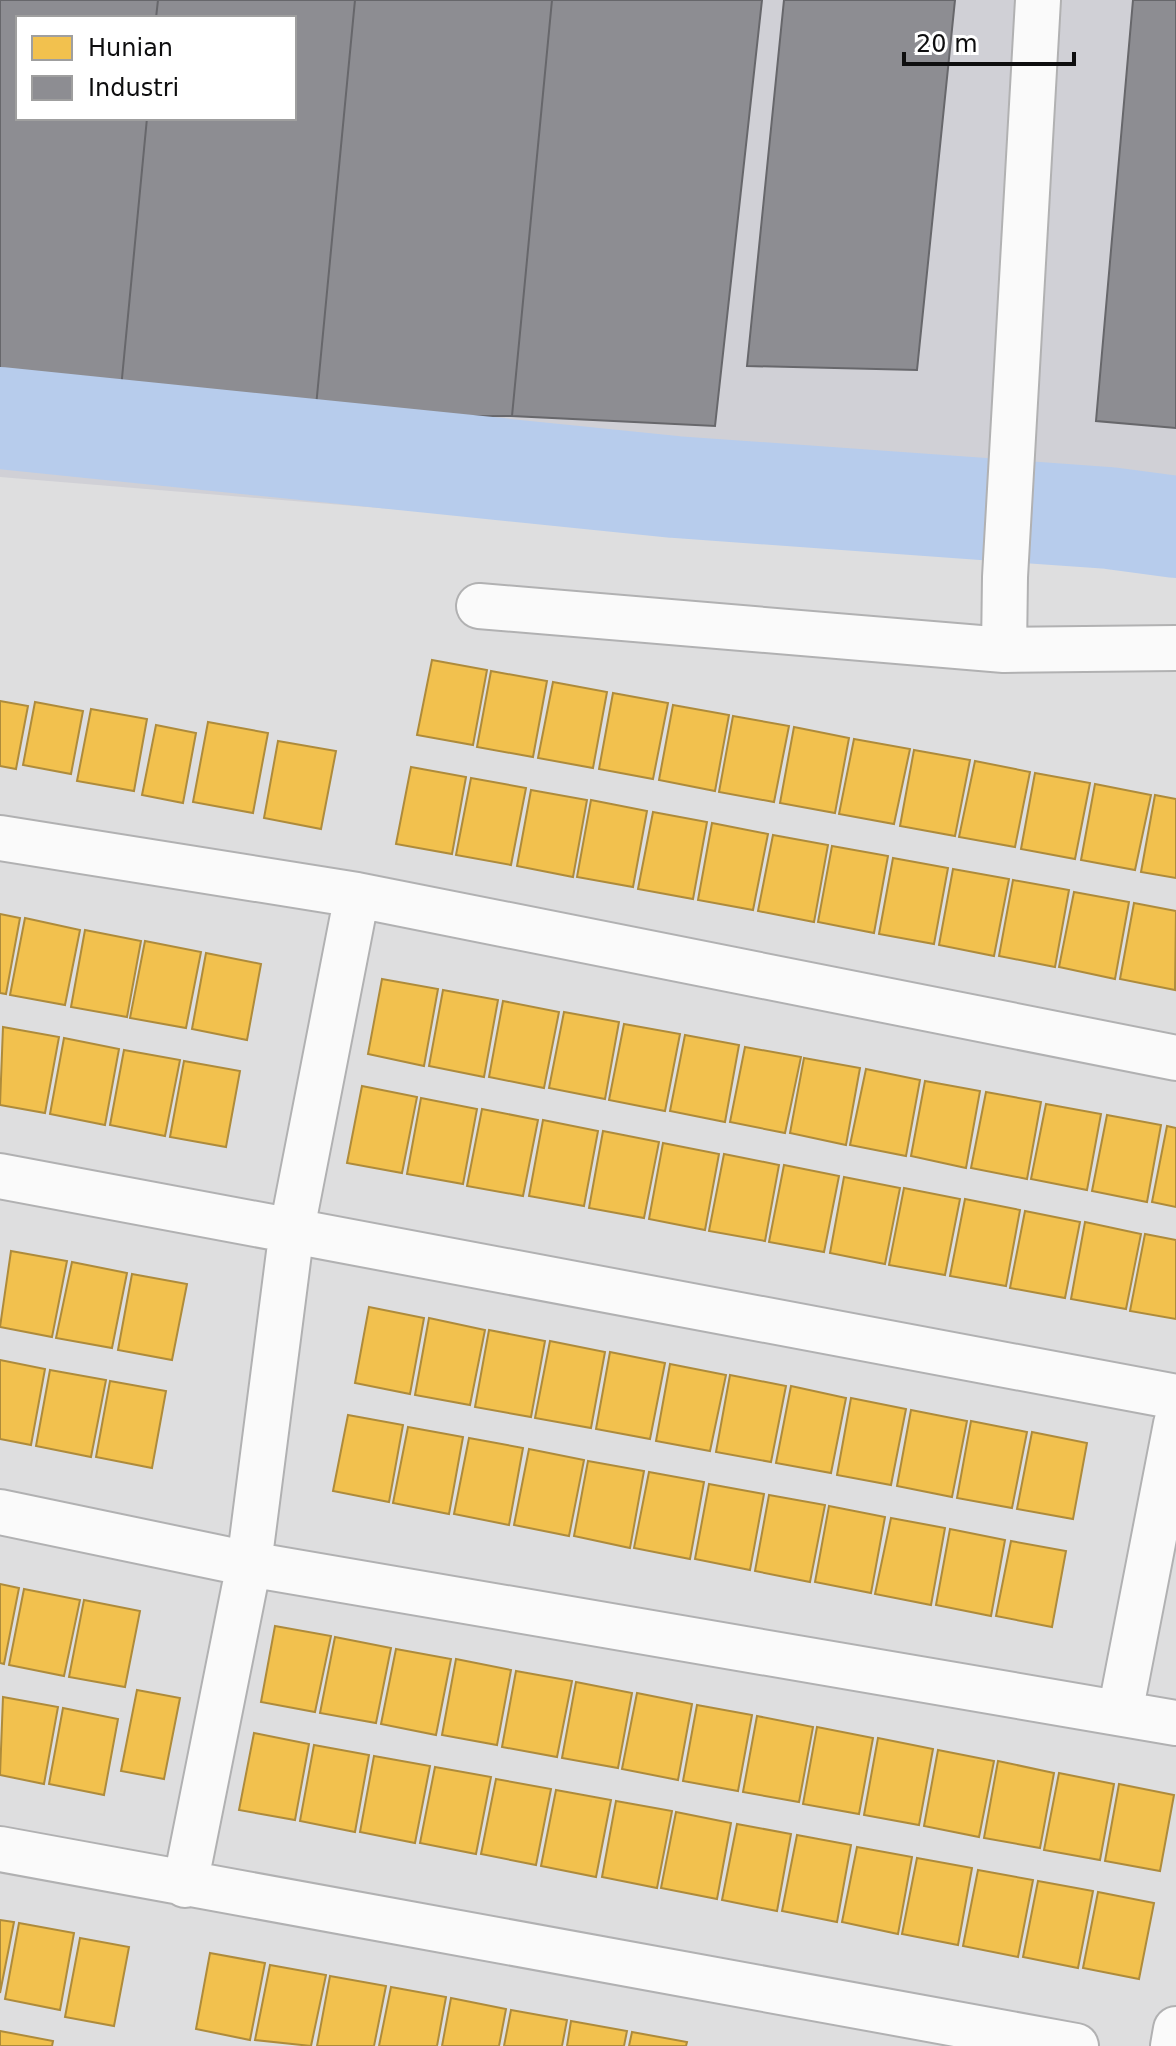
<svg xmlns="http://www.w3.org/2000/svg" width="1176" height="2046" viewBox="0 0 1176 2046" font-family="'DejaVu Sans',sans-serif">
  <style>
    .built { fill: #d0d0d6; fill-rule: evenodd }
    .homes { fill: #f2c14e; stroke: #ae8b3b; stroke-width: 2 }
    .industry { fill: #8d8d92; stroke: #67676b; stroke-width: 2 }
    .lines { fill: none; stroke-linecap: round; stroke-linejoin: round }
    .river { stroke: #b7ccec; stroke-width: 102 }
    .minor-casing { stroke: #b1b1b2; stroke-width: 48 }
    .minor { stroke: #fafafa; stroke-width: 44 }
  </style>
  <rect width="100%" height="100%" fill="#dededf"/>
  <path class="built" d="M0 0H1176V573L0 477ZM18 18H294V118H18Z"/>
  <path class="homes" d="M432 660 487 670 473 745 417 735Z
    M491 671 547 681 533 757 477 747Z
    M553 682 607 692 593 768 538 758Z
    M613 693 668 703 653 779 599 769Z
    M0 701 28 706 16 769 0 766Z
    M35 702 83 711 71 774 23 765Z
    M673 705 729 715 715 791 659 780Z
    M91 709 147 719 134 791 77 781Z
    M733 716 789 726 774 802 719 792Z
    M208 722 268 733 253 813 193 802Z
    M156 725 196 733 183 803 142 795Z
    M794 727 849 738 835 813 780 803Z
    M854 739 910 749 894 824 839 814Z
    M278 741 336 751 321 829 264 818Z
    M914 750 970 760 955 836 900 826Z
    M975 761 1030 772 1015 847 959 837Z
    M411 767 466 777 452 854 396 844Z
    M1035 773 1090 783 1075 859 1021 849Z
    M471 778 526 788 511 865 456 855Z
    M1095 784 1151 795 1135 870 1081 860Z
    M531 790 587 800 573 877 517 866Z
    M1155 795 1176 799V878L1141 872Z
    M591 800 647 811 633 887 577 877Z
    M653 812 707 822 693 899 638 889Z
    M712 823 768 834 753 910 698 900Z
    M773 835 828 845 814 922 758 911Z
    M832 846 888 856 874 933 818 922Z
    M893 858 948 868 934 944 879 934Z
    M953 869 1009 879 994 956 939 945Z
    M1013 880 1069 890 1055 967 999 956Z
    M1074 892 1129 902 1115 979 1059 967Z
    M1134 903 1176 911 1175 990 1120 979Z
    M0 914 20 918 6 994 0 993Z
    M25 918 80 930 65 1005 10 995Z
    M85 930 141 941 127 1017 71 1007Z
    M145 941 201 952 186 1028 130 1018Z
    M206 953 261 964 247 1040 192 1029Z
    M382 979 438 989 424 1066 368 1054Z
    M443 990 498 1000 484 1077 429 1066Z
    M503 1001 559 1012 544 1088 489 1077Z
    M564 1012 619 1022 605 1099 549 1088Z
    M624 1024 680 1034 665 1111 609 1100Z
    M3 1027 59 1037 45 1113 0 1105Z
    M685 1035 739 1045 725 1122 670 1111Z
    M64 1038 119 1049 105 1125 50 1114Z
    M745 1047 801 1057 785 1133 730 1122Z
    M124 1050 180 1060 165 1136 110 1125Z
    M804 1058 860 1068 846 1145 790 1133Z
    M184 1061 240 1071 226 1147 170 1137Z
    M866 1069 920 1080 906 1156 850 1145Z
    M925 1081 980 1091 966 1168 911 1156Z
    M362 1086 417 1097 402 1173 347 1163Z
    M986 1092 1041 1102 1027 1179 971 1168Z
    M421 1098 477 1109 463 1184 407 1174Z
    M1046 1104 1101 1114 1087 1190 1031 1179Z
    M482 1109 538 1120 523 1196 467 1186Z
    M1107 1115 1161 1125 1147 1202 1092 1191Z
    M543 1120 598 1131 584 1206 529 1196Z
    M1167 1126 1176 1128V1207L1152 1202Z
    M603 1131 659 1142 644 1218 589 1208Z
    M663 1143 719 1154 705 1230 649 1219Z
    M724 1154 779 1165 765 1241 709 1231Z
    M784 1165 839 1176 824 1252 769 1242Z
    M844 1177 900 1188 885 1264 830 1253Z
    M904 1188 960 1199 945 1275 889 1265Z
    M965 1199 1020 1210 1006 1286 950 1276Z
    M1025 1211 1080 1222 1065 1298 1010 1288Z
    M1085 1222 1141 1234 1126 1309 1071 1299Z
    M1145 1234 1176 1240V1319L1130 1311Z
    M11 1251 67 1261 52 1337 0 1327Z
    M72 1262 127 1273 112 1348 56 1338Z
    M132 1274 187 1284 172 1360 118 1350Z
    M369 1307 424 1318 410 1394 355 1383Z
    M429 1318 485 1330 470 1405 415 1395Z
    M489 1330 545 1341 531 1417 475 1407Z
    M550 1341 605 1352 591 1428 535 1418Z
    M610 1352 665 1363 650 1439 596 1429Z
    M0 1360 45 1369 31 1445 0 1439Z
    M670 1364 726 1375 710 1451 656 1441Z
    M50 1370 106 1380 91 1457 36 1446Z
    M730 1375 786 1386 771 1462 716 1452Z
    M110 1381 166 1391 152 1468 96 1457Z
    M791 1386 846 1398 831 1473 776 1463Z
    M851 1398 906 1409 891 1485 837 1475Z
    M911 1410 967 1421 952 1497 897 1486Z
    M348 1415 403 1425 389 1502 333 1491Z
    M971 1421 1027 1432 1012 1508 957 1498Z
    M408 1427 463 1437 449 1514 393 1503Z
    M1032 1432 1087 1443 1073 1519 1017 1509Z
    M469 1438 523 1448 509 1525 454 1514Z
    M529 1449 584 1460 569 1536 514 1525Z
    M588 1461 644 1471 630 1548 574 1536Z
    M649 1472 704 1482 690 1559 634 1548Z
    M709 1484 764 1494 750 1570 695 1559Z
    M769 1495 825 1505 810 1582 755 1571Z
    M829 1506 885 1517 871 1593 815 1582Z
    M891 1518 945 1528 931 1605 875 1594Z
    M950 1529 1005 1540 991 1616 936 1605Z
    M1011 1541 1066 1551 1052 1627 996 1616Z
    M0 1584 19 1588 4 1664 0 1663Z
    M24 1589 80 1600 64 1676 9 1665Z
    M84 1600 140 1611 125 1687 69 1677Z
    M275 1626 331 1636 315 1712 261 1702Z
    M335 1637 391 1648 376 1723 320 1713Z
    M396 1649 451 1659 436 1735 381 1724Z
    M456 1659 511 1670 497 1745 442 1735Z
    M516 1671 572 1681 557 1757 502 1747Z
    M576 1682 632 1693 618 1768 562 1758Z
    M137 1690 180 1698 164 1779 121 1771Z
    M637 1693 692 1704 678 1780 622 1769Z
    M3 1697 58 1707 44 1784 0 1775Z
    M697 1705 752 1715 738 1791 683 1781Z
    M63 1708 118 1719 104 1795 49 1784Z
    M757 1716 813 1727 799 1802 743 1792Z
    M817 1727 873 1738 859 1814 803 1804Z
    M254 1733 309 1744 295 1820 239 1810Z
    M878 1738 933 1749 919 1825 864 1815Z
    M314 1745 369 1755 355 1832 300 1821Z
    M938 1750 994 1761 979 1837 924 1826Z
    M374 1756 430 1766 415 1843 360 1832Z
    M998 1761 1054 1773 1040 1848 984 1838Z
    M435 1767 491 1777 476 1854 420 1843Z
    M1059 1773 1114 1784 1100 1860 1044 1850Z
    M496 1779 551 1789 536 1865 481 1854Z
    M1119 1784 1174 1795 1160 1871 1105 1861Z
    M556 1790 611 1800 596 1877 541 1866Z
    M616 1801 672 1811 657 1888 602 1877Z
    M676 1812 731 1823 717 1899 661 1888Z
    M737 1824 791 1834 777 1911 722 1900Z
    M797 1835 851 1845 837 1922 782 1911Z
    M857 1847 912 1857 898 1934 842 1922Z
    M917 1858 972 1868 958 1945 902 1934Z
    M978 1870 1033 1880 1018 1957 963 1946Z
    M1038 1881 1093 1891 1078 1968 1023 1957Z
    M1098 1892 1154 1903 1139 1979 1083 1968Z
    M0 1920 14 1922 0 1993Z
    M19 1923 74 1933 60 2010 5 1999Z
    M80 1938 129 1947 114 2026 65 2017Z
    M210 1953 265 1963 250 2040 196 2029Z
    M270 1965 326 1975 311 2046 255 2040Z
    M330 1976 386 1986 374 2046H317Z
    M391 1987 446 1997 437 2046H379Z
    M451 1998 506 2009 499 2046H442Z
    M511 2010 567 2020 562 2046H504Z
    M571 2021 627 2031 624 2046H567Z
    M0 2031 53 2041 52 2046H0Z
    M632 2032 687 2042 686 2046H629Z"/>
  <path class="industry" d="M0 0H158L156 18H18V118H147L120 399 0 388Z
    M158 0H355L315 417 120 399 147 118H294V18H156Z
    M355 0H552L512 416 315 417Z
    M552 0H762L715 426 512 416Z
    M784 0H955L917 370 747 366Z
    M1133 0H1176V428L1096 421Z"/>
  <g class="lines">
    <path class="river" d="M0 418 675 487 1109 518 1176 527"/>
    <g class="minor-casing">
      <path id="minor" d="M479 606 1004 650 1176 648
        M1004 650 1005 577 1038 0
        M0 838 357 895 1176 1058
        M0 1176 1176 1397
        M0 1512 249 1564 1176 1723
        M1120 1713 1176 1424
        M0 1849 1076 2046
        M185 1885 249 1564 292 1229 357 895
        M1173 2046 1176 2029"/>
    </g>
    <use href="#minor" class="minor"/>
  </g>
  <rect x="16" y="16" width="280" height="104" fill="#ffffff" stroke="#9f9f9f" stroke-width="2"/>
  <rect x="32" y="36" width="40" height="24" fill="#f2c14e" stroke="#9f9f9f" stroke-width="2"/>
  <text x="88" y="56" font-size="24" fill="#0e0e0f">Hunian</text>
  <rect x="32" y="76" width="40" height="24" fill="#8d8d92" stroke="#9f9f9f" stroke-width="2"/>
  <text x="88" y="96" font-size="24" fill="#0e0e0f">Industri</text>
  <path d="M904 52v12h170v-12" fill="none" stroke="#0e0e0f" stroke-width="4"/>
  <text x="916" y="52" font-size="24" fill="#0e0e0f" stroke="#ffffff" stroke-width="6" paint-order="stroke">20 m</text>
</svg>
